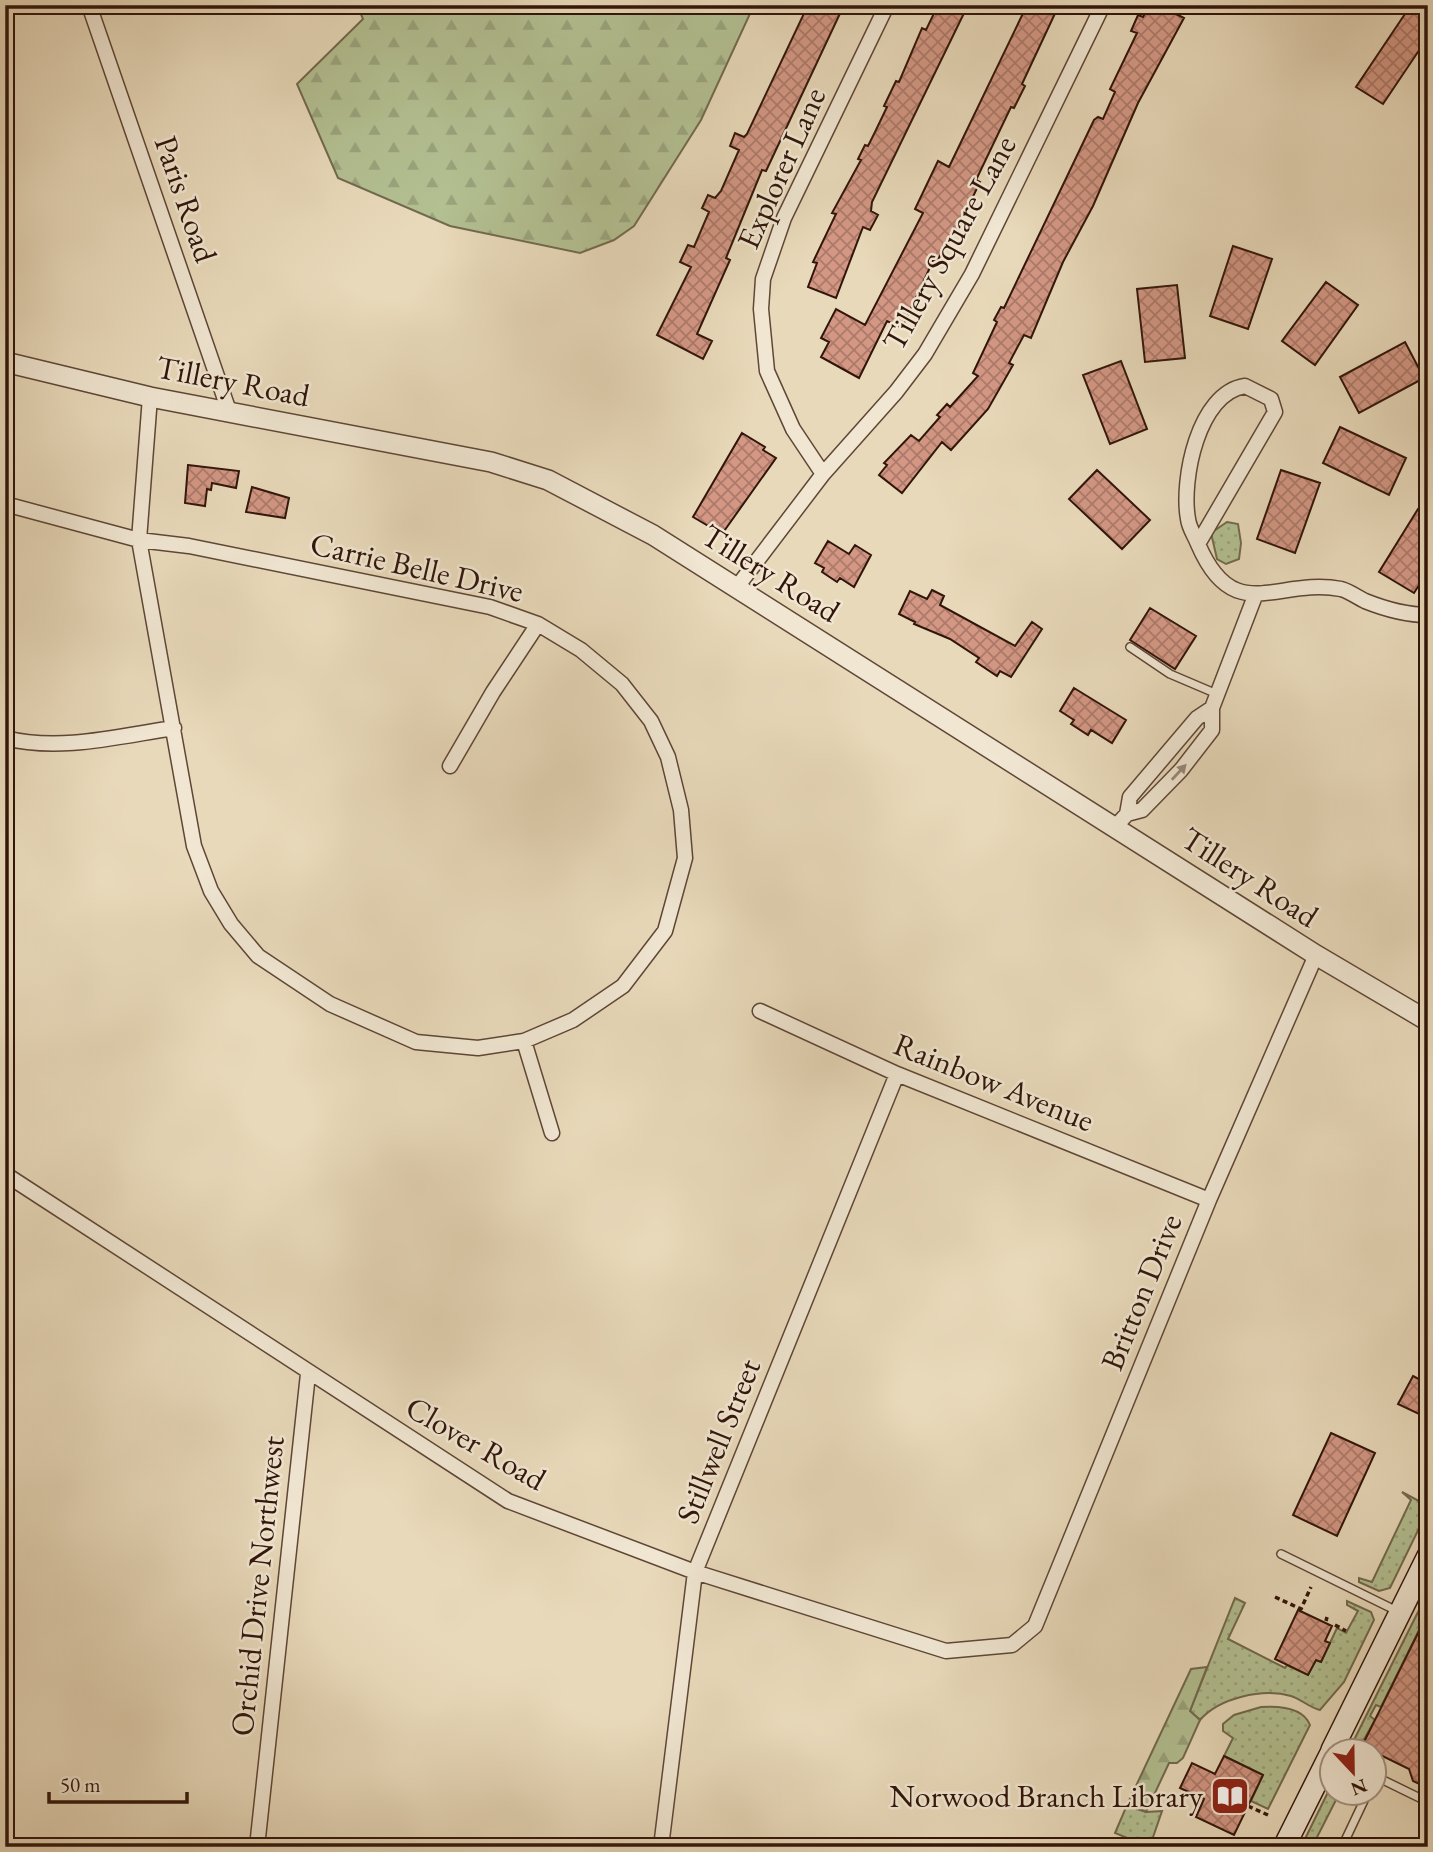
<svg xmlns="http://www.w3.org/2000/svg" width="1433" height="1852" viewBox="0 0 1433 1852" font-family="'EB Garamond',serif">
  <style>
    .grass { fill: url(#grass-dots); stroke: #726a4e; stroke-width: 2 }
    .forest { fill: url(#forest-firs); stroke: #726a4e; stroke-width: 2 }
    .building { fill: url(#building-cross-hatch); stroke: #31150a; stroke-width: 2 }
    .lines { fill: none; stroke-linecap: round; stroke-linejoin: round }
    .service-casing { stroke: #5f4636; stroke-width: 10 }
    .minor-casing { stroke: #5f4636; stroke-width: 17 }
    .tertiary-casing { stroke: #5f4636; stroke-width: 22 }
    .secondary-casing { stroke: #31150a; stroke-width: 24 }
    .path { stroke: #31150a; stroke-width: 3.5; stroke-dasharray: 5 3.5; stroke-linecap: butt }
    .service { stroke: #f0e6d2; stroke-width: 7 }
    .minor { stroke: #f0e6d2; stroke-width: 14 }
    .tertiary { stroke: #f0e6d2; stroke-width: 19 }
    .secondary { stroke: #f0e6d2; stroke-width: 21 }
    .oneway { fill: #9a8878 }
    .labels { text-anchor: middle; stroke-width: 5; stroke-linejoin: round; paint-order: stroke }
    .street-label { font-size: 32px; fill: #31150a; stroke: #f0e6d2 }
    .poi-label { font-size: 32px; fill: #31150a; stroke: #f0e6d2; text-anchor: end }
  </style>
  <defs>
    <pattern id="grass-dots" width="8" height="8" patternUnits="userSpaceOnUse" patternTransform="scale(1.75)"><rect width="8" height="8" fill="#b3c092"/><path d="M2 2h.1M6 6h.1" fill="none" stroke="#9aa47d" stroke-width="1.8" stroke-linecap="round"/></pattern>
    <pattern id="forest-firs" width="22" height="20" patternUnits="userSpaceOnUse" patternTransform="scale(1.75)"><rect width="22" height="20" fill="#b3c092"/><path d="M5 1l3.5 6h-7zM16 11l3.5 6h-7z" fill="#9aa47d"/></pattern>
    <pattern id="building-cross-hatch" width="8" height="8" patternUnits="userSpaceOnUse" patternTransform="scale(1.75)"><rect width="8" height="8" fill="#d39784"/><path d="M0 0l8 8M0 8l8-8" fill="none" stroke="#ac7a6a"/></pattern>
  </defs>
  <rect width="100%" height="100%" fill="#e8d9ba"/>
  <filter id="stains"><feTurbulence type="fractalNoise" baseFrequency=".00286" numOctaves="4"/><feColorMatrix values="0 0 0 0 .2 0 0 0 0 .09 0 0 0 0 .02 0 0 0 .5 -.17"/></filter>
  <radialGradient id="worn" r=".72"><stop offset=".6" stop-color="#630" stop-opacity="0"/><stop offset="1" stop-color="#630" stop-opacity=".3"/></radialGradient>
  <path class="grass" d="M1227 522 1238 524 1241 543 1239 559 1226 564 1217 559 1211 533Z
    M1402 1492 1419 1501 1426 1514 1390 1588 1379 1591 1359 1582V1578L1372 1582 1411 1500Z
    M1428 1592V1612L1381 1707 1376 1705 1370 1716 1375 1720 1358 1750H1349Z
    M1235 1598 1245 1603 1228 1639 1285 1668 1287 1665 1308 1675 1316 1660 1321 1662 1337 1628 1346 1633 1358 1611 1347 1605V1601L1371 1612 1374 1620 1344 1682 1320 1710C1310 1708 1301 1699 1291 1696 1262 1688 1219 1698 1200 1720L1190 1711Z
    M1261 1707C1278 1706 1303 1707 1310 1725L1268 1809 1251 1801 1263 1775 1224 1756 1233 1738 1223 1731V1724L1234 1715Z
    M1331 1786 1332 1792 1338 1793 1337 1798 1312 1847H1301Z
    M1127 1805 1146 1812 1162 1811 1151 1843 1157 1847H1149L1115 1833Z"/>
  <path class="forest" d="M357 5H754L701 120 634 226 614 240 580 253 450 226 338 178 297 84 363 19Z
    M1207 1667 1190 1711 1200 1720 1183 1758 1177 1763H1169L1146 1812 1127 1805 1191 1669Z"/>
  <path class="building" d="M808 5H844L766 171 762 170 726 258 730 260 697 334 712 341 703 359 657 335 691 267 680 262 688 245 694 247 709 212 702 208 708 195 715 198 721 191 739 150 730 146 735 133 744 137 747 134Z
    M938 5H968L872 202 871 211 878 215 870 230 863 227 836 298 808 287 817 263 813 262 836 214 832 213 861 160 858 159 865 145 868 146 875 132 887 107 884 106 896 81 899 82 922 28 926 30Z
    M1027 5H1059L1022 84 1025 86 1014 108 1011 107 976 180 980 182 957 230 954 228 937 262 933 261 902 328 887 321 859 378 821 357 829 342 821 338 836 309 865 325 923 213 915 209 938 161 949 167Z
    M1150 5H1158L1184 18 1138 103 1093 206 1063 262 1031 338 1024 335 1009 363 1013 365 988 409 951 450 942 442 902 493 879 475 887 465 884 463 911 435 919 441 940 417 937 415 947 404 950 407 978 376 973 373 997 322 994 320 1001 307 1004 308 1094 120 1098 117 1103 119 1115 92 1110 89 1137 33 1131 31 1138 15 1143 17Z
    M1411 5H1428V37L1383 104 1356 87Z
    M1233 246 1272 259 1248 329 1210 316Z
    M1326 282 1358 305 1315 365 1282 341Z
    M1177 285 1185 358 1145 362 1137 289Z
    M1405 342 1424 378 1359 413 1340 377Z
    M1121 361 1147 429 1110 444 1083 375Z
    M1340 427 1406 458 1389 495 1323 463Z
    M742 433 765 447 763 450 776 458 722 534 693 517Z
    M188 465 239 471 236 488 212 483 211 490 207 489 205 506 185 503Z
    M1097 470 1150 520 1122 549 1069 499Z
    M1281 470 1320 483 1295 553 1257 539Z
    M252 487 289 498 285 518 246 512Z
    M1418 509 1428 515V571L1414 593 1379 572Z
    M828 541 849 554 855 545 871 555 854 587 840 578 837 582 822 572 824 568 815 563Z
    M932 590 944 596 940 605 1015 646 1032 622 1042 629 1011 677 1000 671 997 676 976 662 979 658 950 639 914 624 915 622 899 614 910 591 927 599Z
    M1150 608 1196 636 1175 669 1130 640Z
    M1074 688 1126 720 1112 743 1091 730 1088 735 1071 724 1074 720 1060 711Z
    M1413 1376 1428 1384V1397L1419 1414 1398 1404Z
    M1331 1433 1375 1453 1337 1536 1293 1515Z
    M1298 1610 1332 1626 1325 1641 1330 1643 1321 1662 1316 1660 1308 1675 1275 1659Z
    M1428 1613V1788L1413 1781 1409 1769 1362 1746Z
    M1224 1756 1263 1775 1234 1835 1196 1817 1204 1799 1180 1788 1192 1763 1215 1774Z"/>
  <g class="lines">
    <g class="service-casing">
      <path id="service" d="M1130 647 1170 674 1217 694
        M1281 1554 1399 1612
        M1374 1781 1381 1779 1428 1802
        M1342 1847 1368 1792"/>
    </g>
    <g class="minor-casing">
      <path id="minor" d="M89 5 229 411
        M1245 386 1271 399 1275 412 1198 544C1195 536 1189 528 1188 519 1181 480 1198 393 1245 386Z
        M823 474 793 429 767 371 761 309 763 279 784 218 887 5
        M5 504 139 540 189 546 490 607 538 624 581 650 622 684 651 721 668 757 681 810 685 858 665 931 623 986 573 1020 524 1041 478 1048 416 1042 330 1004 258 956 231 924 211 891 194 846 139 540 150 397
        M1198 544C1234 628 1277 577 1341 589 1349 591 1357 597 1365 601 1385 609 1406 615 1428 615
        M737 587 823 474 896 392 925 354 972 274 1103 5
        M5 738C60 752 120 736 174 728
        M450 766 493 692 538 624
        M1127 814 1130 797 1197 718 1212 708
        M1116 826 1127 814 1142 810 1181 770 1212 730V708L1255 596
        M760 1011 897 1074 1209 1200
        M524 1041 552 1133
        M5 1174 508 1501 695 1572 946 1651 1012 1645 1035 1626 1209 1200 1316 955
        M257 1847 308 1374
        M661 1847 695 1572 897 1074"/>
    </g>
    <g class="tertiary-casing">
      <path id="tertiary" d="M5 362 150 397 491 462 548 480 653 535 1316 955 1428 1021"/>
    </g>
    <g class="secondary-casing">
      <path id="secondary" d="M1332 1750 1428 1556
        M1284 1847 1332 1751"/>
    </g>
    <path class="path" d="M1275 1597 1301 1609 1311 1587
      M1326 1621 1327 1617
      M1335 1625 1346 1631
      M1248 1806 1268 1815"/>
    <use href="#service" class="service"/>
    <use href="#minor" class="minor"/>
    <use href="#tertiary" class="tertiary"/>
    <use href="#secondary" class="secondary"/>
  </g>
  <defs><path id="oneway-solid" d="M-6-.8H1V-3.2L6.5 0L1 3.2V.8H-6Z" transform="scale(1.75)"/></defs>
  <use class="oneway" href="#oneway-solid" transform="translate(1179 772) rotate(-47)"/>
  <defs>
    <g id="library-square" transform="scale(2.0125)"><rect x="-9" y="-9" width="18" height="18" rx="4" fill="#8f2418" stroke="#f0e6d2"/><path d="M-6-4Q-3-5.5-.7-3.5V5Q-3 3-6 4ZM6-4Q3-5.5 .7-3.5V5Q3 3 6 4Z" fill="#fff"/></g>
  </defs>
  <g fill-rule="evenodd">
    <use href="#library-square" x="1230" y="1796"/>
  </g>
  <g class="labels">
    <g class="street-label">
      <text transform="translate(781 168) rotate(-66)" y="11">Explorer Lane</text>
      <text transform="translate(186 199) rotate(71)" y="11">Paris Road</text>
      <text transform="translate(949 243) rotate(-61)" y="11">Tillery Square Lane</text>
      <text transform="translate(233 381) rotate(11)" y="11">Tillery Road</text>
      <text transform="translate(417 567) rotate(13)" y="11">Carrie Belle Drive</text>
      <text transform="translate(771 573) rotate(32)" y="11">Tillery Road</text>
      <text transform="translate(1250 877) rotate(33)" y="11">Tillery Road</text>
      <text transform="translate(994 1082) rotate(22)" y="11">Rainbow Avenue</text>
      <text transform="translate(1141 1292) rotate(-68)" y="11">Britton Drive</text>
      <text transform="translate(718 1441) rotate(-68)" y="11">Stillwell Street</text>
      <text transform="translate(476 1443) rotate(30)" y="11">Clover Road</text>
      <text transform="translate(257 1586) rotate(-84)" y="11">Orchid Drive Northwest</text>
    </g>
    <g class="poi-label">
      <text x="1203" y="1807">Norwood Branch Library</text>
    </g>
  </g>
  <rect width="1433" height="1852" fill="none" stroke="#e8d9ba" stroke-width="28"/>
  <rect x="7" y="7" width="1419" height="1838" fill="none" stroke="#31150a" stroke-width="3.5"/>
  <rect x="14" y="14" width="1405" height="1824" fill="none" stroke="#31150a" stroke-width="2"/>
  <g transform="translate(1353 1772) rotate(158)"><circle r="33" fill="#f0e6d2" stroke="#a49282" stroke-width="2"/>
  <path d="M0-5L12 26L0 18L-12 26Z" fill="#8f2418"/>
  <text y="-10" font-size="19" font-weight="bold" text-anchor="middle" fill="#31150a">N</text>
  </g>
  <path d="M49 1792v10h138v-10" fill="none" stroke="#31150a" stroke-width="3.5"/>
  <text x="60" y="1792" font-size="21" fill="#31150a" stroke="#f0e6d2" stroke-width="5" paint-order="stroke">50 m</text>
  <rect width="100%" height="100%" filter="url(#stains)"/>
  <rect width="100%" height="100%" fill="url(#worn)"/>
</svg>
